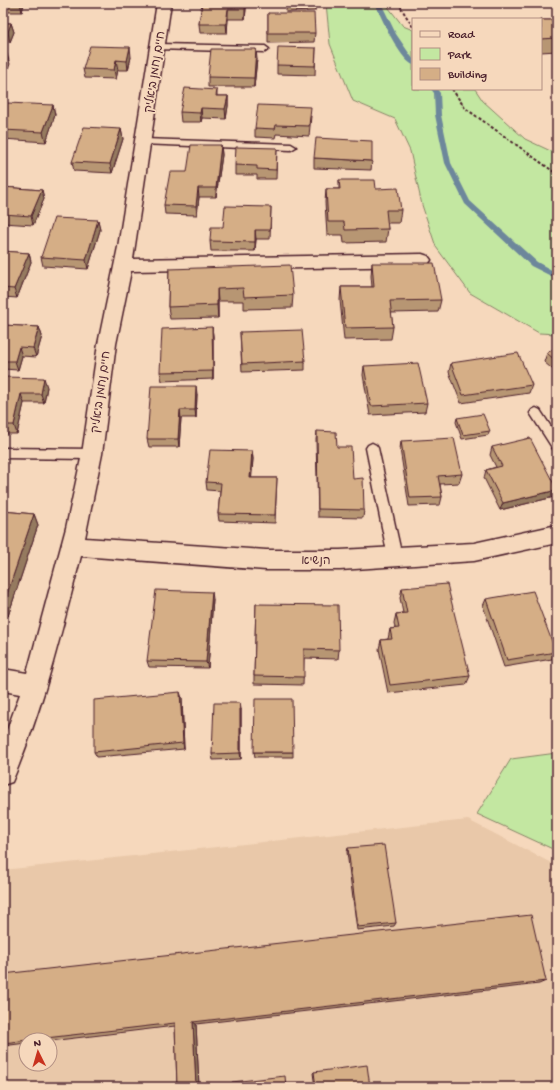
<svg xmlns="http://www.w3.org/2000/svg" width="560" height="1090" viewBox="0 0 560 1090" font-family="'Gochi Hand','Playpen Sans Hebrew',sans-serif">
  <style>
    .built { fill: #e9c8a9; fill-rule: evenodd }
    .green { fill: #c3e7a1; stroke: #868366 }
    .lines { fill: none; stroke-linecap: round; stroke-linejoin: round }
    .stream { fill: #6d879b; fill-rule: evenodd }
    .service-casing { stroke: #4a1f2b; stroke-width: 3 }
    .minor-casing { stroke: #4a1f2b; stroke-width: 3 }
    .path { stroke: #4a1f2b; stroke-width: 2; stroke-dasharray: 3 2; stroke-linecap: butt }
    .service { fill: #f6d8bc; fill-rule: evenodd }
    .minor { fill: #f6d8bc; fill-rule: evenodd }
    .wall { fill: #b79673; stroke: #4a1f2b }
    .shaded-wall { fill: #957a5e; stroke: #4a1f2b }
    .building { fill: #d5ae86; stroke: #4a1f2b }
    .labels { text-anchor: middle; stroke-width: 3.5; stroke-linejoin: round; paint-order: stroke }
    .street-label { font-size: 12px; fill: #4a1f2b; stroke: #f6d8bc }
  </style>
  <rect width="100%" height="100%" fill="#f6d8bc"/>
  <filter id="ink" filterUnits="userSpaceOnUse"><feTurbulence type="fractalNoise" baseFrequency=".025" numOctaves="2"/><feDisplacementMap in="SourceGraphic" scale="8" xChannelSelector="R" yChannelSelector="G"/><feConvolveMatrix kernelMatrix="1 2 1 2 8 2 1 2 1" color-interpolation-filters="sRGB"/></filter>
  <g filter="url(#ink)">
    <path class="built" d="M468 820 557 866V1087H3V870ZM26 1040H50V1064H26Z"/>
    <path class="green" d="M326 3H385L403 26 413 30V89H475L483 101 525 139 557 154V334L539 333 470 293 436 247 422 205 410 151 395 119 353 101 330 44Z
      M557 753V851L477 814 511 759Z"/>
    <g class="lines">
      <path class="stream" d="M375 3H381L396 34 413 59V65C399 58 381 18 375 3Z
        M431 89H437L440 93 441 115 451 163 470 201 537 262 557 273V279L531 266 465 204 445 163 435 115 434 93Z"/>
      <g class="service-casing">
        <path id="service" d="M158 44 265 46 269 49 265 52 155 49 154 47 155 45Z
          M143 139 291 144 296 147 291 150 140 144 138 142Z
          M536 408 540 410 557 436V451L553 449 530 413 532 410Z
          M372 443 376 445 378 448 402 557 400 561 395 563 390 561 388 557 366 448 368 445Z
          M3 448 92 449 96 451 98 454 96 457 92 459 3 458Z"/>
      </g>
      <g class="minor-casing">
        <path id="minor" d="M157 3H171L133 259 422 254 428 256 431 260 428 264 422 266 131 271 116 344 102 454 85 538 266 550H340L474 543 557 525V543L474 561 340 570H266L81 556C61 633 43 709 12 782L3 785V741L20 694 3 691V669L27 673 66 528 82 454 98 344 118 247Z"/>
      </g>
      <path class="path" d="M398 3 413 27
        M452 89 465 108 557 174"/>
      <use href="#service" class="service"/>
      <use href="#minor" class="minor"/>
    </g>
    <path class="wall" d="M3 3H24L22 12H3Z
      M202 3H246V9L245 19H228L227 33H200L199 24Z
      M286 3H316L315 11 286 12Z
      M268 13 315 33 314 42 268 43Z
      M541 20H557V51L541 52Z
      M3 23H11L14 32 10 42 3 41Z
      M316 48 315 75 277 74V65Z
      M131 57 128 70H118L116 79 85 78 83 69Z
      M257 59 254 87H208V77Z
      M217 90V96H228V106L226 119 202 118 201 122H181L180 112Z
      M53 105 55 115 46 142 3 139V113Z
      M311 116 309 136 276 134 275 138 255 137V128Z
      M121 129 123 139 112 173 74 171 72 162Z
      M221 145 222 155 216 197H199L197 215 165 214 164 205 187 172Z
      M277 148 276 179H257V175H235V165Z
      M314 158 372 161 371 170 314 168Z
      M339 180 376 189 401 210 399 223H387L388 229 386 242 344 243 343 235H327L325 202 326 189H339Z
      M3 187 42 190 44 199 33 225 3 223Z
      M271 207 270 239H256L255 251H211L210 241 223 227Z
      M98 220 100 230 88 269 43 266 41 257Z
      M3 251 29 253 31 262 17 298 3 297Z
      M372 263 441 300 438 312 391 313 393 327 391 339 344 340 340 300 341 287H372L371 276Z
      M169 269 293 295 292 308 244 309V301H218V318L170 319 168 307Z
      M3 325 39 327 42 336 36 357 22 356 18 370 3 369Z
      M212 327 213 336V379L162 381 160 372Z
      M240 332 305 361V370L242 372Z
      M557 347V373L544 362 547 353Z
      M451 363 532 385 529 393 461 403 449 372Z
      M364 366 427 403 425 412 370 415 363 375Z
      M3 377 47 387 44 403H24L17 434H3Z
      M197 394 196 418H181L179 447H149L147 439Z
      M457 418 490 431 488 435 462 439 456 422Z
      M317 431 337 447 364 510 363 518 318 517 316 440Z
      M401 441 462 474 459 483 440 484 442 497 440 505 409 506 400 449Z
      M492 447 554 497 500 510 484 478 486 470 496 467 490 455Z
      M252 451 253 459 251 478H277L275 523 219 521 218 514 220 491 207 490 206 482Z
      M3 511 34 514 38 525 8 616H3Z
      M402 588 470 676 466 685 388 693 379 649 381 640 388 639 390 629 395 628 394 623 396 614 403 613 400 598Z
      M213 599 208 668 149 667 147 661Z
      M486 599 556 652 552 659 504 667 483 606Z
      M256 604 339 650 338 659 304 658 303 685 254 684V676Z
      M182 698 184 749 97 757 94 752Z
      M241 709V759L213 760 212 754Z
      M254 752H293V757H255Z
      M348 848 396 923 394 926 357 930 347 852Z
      M3 974 546 981 539 984 196 1024 199 1087H177L175 1026 50 1041V1040H26V1043L3 1046Z
      M314 1072 370 1087H315L313 1073Z"/>
    <path class="shaded-wall" d="M20 3H24L22 12Z
      M246 3V9L245 19V9Z
      M228 9V19L227 33 226 24Z
      M11 23 14 32 10 42 8 32Z
      M130 47 131 57 128 70 127 61Z
      M256 49 257 59 254 87V78Z
      M7 54 10 64 3 82V66Z
      M116 60 118 70 116 79 114 70Z
      M228 96V106L226 119 225 109Z
      M53 105 55 115 46 142 43 132Z
      M201 108 202 118 201 122 200 113Z
      M121 129 123 139 112 173 110 164Z
      M221 145 222 155 216 197V188Z
      M198 188 199 197 197 215 196 206Z
      M42 190 44 199 33 225 31 216Z
      M98 220 100 230 88 269 86 260Z
      M255 230 256 239 255 251Z
      M29 253 31 262 17 298 14 289Z
      M217 289 218 301V318L217 305Z
      M39 327 42 336 36 357 33 348Z
      M212 327 213 336V379V371Z
      M19 347 22 356 18 370 15 361Z
      M44 378 47 387 44 403 41 394Z
      M196 386 197 394 196 418 195 410Z
      M21 394 24 403 17 434 14 425Z
      M180 410 181 418 179 447 178 439Z
      M252 451 253 459 251 486 250 478Z
      M557 490 554 497 500 510 503 503Z
      M34 514 38 525 8 616 3 606Z
      M212 592 213 599 208 668 206 662Z
      M180 692 182 698 184 749 183 743Z
      M240 703 241 709V759L240 753Z
      M193 1022 196 1024 199 1087H196Z"/>
    <path class="building" d="M202 3H246L245 9H228L226 24H199Z
      M268 13H314L315 33H268Z
      M541 20H557V38L541 39Z
      M3 23H11L8 32H3Z
      M90 46 130 47 127 61 116 60 114 70 83 69Z
      M278 47 316 48 315 66 277 65Z
      M211 49H256L254 78 208 77Z
      M3 54H7L3 66Z
      M185 88 217 90 216 96H228L225 109 201 108 200 113 180 112Z
      M7 103 53 105 43 132 3 130V113Z
      M258 105 311 107 309 126 276 125 275 129 255 128Z
      M84 127 121 129 110 164 72 162Z
      M316 138 372 141V161L314 158Z
      M191 145H221L216 188H198L196 206 164 205 170 172H187Z
      M236 147 277 148 276 170 257 169V166L235 165Z
      M339 180H375L376 189 398 188 401 210H386L388 229 345 230 344 222H328L326 189H340Z
      M3 187 42 190 31 216 3 214Z
      M225 206 271 207 270 230H255V242L210 241 211 227H223Z
      M54 218 98 220 86 260 41 257Z
      M3 251 29 253 14 289 3 288Z
      M372 263H434L441 300 390 301 393 327 345 328 341 287H374Z
      M290 265 293 295 244 297 243 288 217 289V305L168 307 169 269Z
      M3 325 39 327 33 348 19 347 15 361H3Z
      M212 327 213 371 160 372 162 329Z
      M302 330 305 361 242 364 240 332Z
      M557 347V362L547 353Z
      M518 353 532 385 463 395 451 363Z
      M418 363 427 403 371 406 364 366Z
      M3 377 44 378 41 394H21L14 425H3Z
      M151 386H196L195 410H180L178 439H147Z
      M483 414 490 431 463 435 457 418Z
      M317 431 336 432 337 447H351L353 479 363 478 364 510 318 509Z
      M454 438 462 474 438 476 442 497 410 498 401 441Z
      M530 438 557 490 503 503 486 470 502 466 492 447Z
      M210 450 252 451 250 478H277L275 515 218 514 221 483 206 482Z
      M3 511 34 514 3 606Z
      M447 584 470 676 390 685 381 640 392 639 390 629 399 628 396 614 407 613 402 588Z
      M156 590 212 592 206 662 147 661Z
      M533 591 556 652 507 660 486 599Z
      M256 604 338 605 339 650 304 649V677L254 676Z
      M180 692 183 743 94 752V700Z
      M255 699H292L293 752H254Z
      M214 703H240V753L212 754Z
      M384 845 396 923 358 927 348 848Z
      M531 915 546 981 193 1022 196 1087H177L175 1023 3 1043V974Z
      M367 1065 370 1087H316L314 1072Z
      M285 1076 286 1087H233L232 1082Z"/>
  </g>
  <g class="labels">
    <g class="street-label">
      <text transform="translate(154 72) rotate(-81)" y="4">חיים נחמן ביאליק</text>
      <text transform="translate(100 392) rotate(-82)" y="4">חיים נחמן ביאליק</text>
      <text x="316" y="564">הנשיא</text>
    </g>
  </g>
  <rect width="560" height="1090" fill="none" stroke="#f6d8bc" stroke-width="16"/>
  <rect x="8" y="8" width="544" height="1074" fill="none" stroke="#4a1f2b" stroke-width="1.5" filter="url(#ink)"/>
  <rect x="412" y="18" width="130" height="72" fill="#f6d8bc" stroke="#b18e82"/>
  <rect x="420" y="31" width="20" height="6" fill="#f6d8bc" stroke="#b18e82"/>
  <text x="448" y="38" font-size="12" fill="#4a1f2b">Road</text>
  <rect x="420" y="48" width="20" height="12" fill="#c3e7a1" stroke="#b18e82"/>
  <text x="448" y="58" font-size="12" fill="#4a1f2b">Park</text>
  <rect x="420" y="68" width="20" height="12" fill="#d5ae86" stroke="#b18e82"/>
  <text x="448" y="78" font-size="12" fill="#4a1f2b">Building</text>
  <g transform="translate(38 1052) rotate(355)"><circle r="19" fill="#f6d8bc" stroke="#b18e82"/>
  <path d="M0-3L7 15L0 10L-7 15Z" fill="#c8321e"/>
  <text y="-6" font-size="11" font-weight="bold" text-anchor="middle" fill="#4a1f2b">N</text>
  </g>
</svg>
